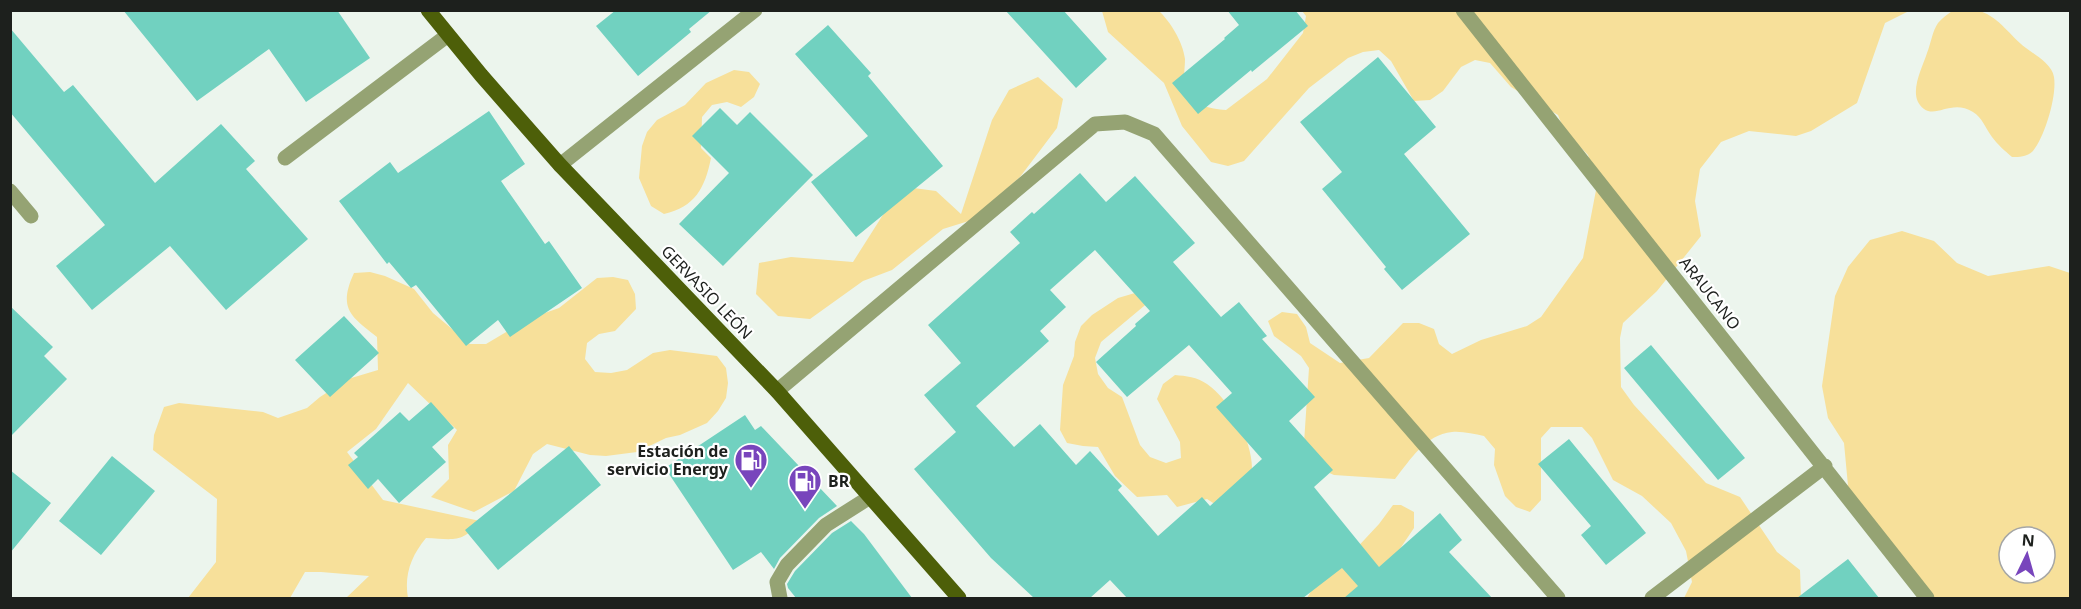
<svg xmlns="http://www.w3.org/2000/svg" width="2081" height="609" viewBox="0 0 2081 609" font-family="'Noto Sans',sans-serif">
  <style>
    .green { fill: #f7e09a; fill-rule: evenodd }
    .building { fill: #71d1c0; fill-rule: evenodd }
    .lines { fill: none; stroke-linecap: round; stroke-linejoin: round }
    .lane { stroke: #95a373; stroke-width: 15 }
    .street { stroke: #95a373; stroke-width: 15 }
    .primary { stroke: #4d5f09; stroke-width: 15 }
    .labels { text-anchor: middle; stroke-width: 4.5; stroke-linejoin: round; paint-order: stroke }
    .street-label { font-size: 16px; fill: #1d201d; stroke: #fff }
    .poi-label { font-size: 16px; font-weight: bold; fill: #1d201d; stroke: #fff; text-anchor: end }
  </style>
  <rect width="100%" height="100%" fill="#ecf5ed"/>
  <path class="green" d="M1158 10C1170 21 1183 42 1185 59 1185 68 1183 78 1185 87 1188 105 1211 109 1226 110L1267 79 1303 33 1306 16 1302 11H1909L1885 23 1857 103 1811 131 1796 136 1749 131 1721 142 1700 169 1695 201 1701 236 1657 291 1623 323 1620 338 1621 387 1634 405 1706 483 1740 497 1777 552 1800 570 1801 598H1684L1692 582 1686 551 1671 523 1642 496 1613 480 1592 438 1582 427H1551L1541 438V500L1530 512 1516 507 1505 496 1494 465 1495 449 1484 436C1474 434 1462 431 1452 432 1425 435 1411 459 1395 479L1334 475 1318 468 1304 443 1309 368 1301 356 1274 336 1268 321 1282 312 1297 314 1306 327 1310 343 1340 363 1369 358 1403 323H1419L1434 329 1439 344 1452 354 1481 340 1527 326 1541 317 1583 258 1597 185 1588 155 1564 130 1558 115 1511 87 1490 63 1475 60 1461 67 1443 91 1430 100 1414 101 1391 61 1379 50 1363 52 1348 58 1309 88 1244 161 1228 166 1211 162 1182 126 1164 83 1108 32 1102 11Z
    M1952 11C1960 10 1972 9 1980 11 2000 18 2010 36 2026 48 2035 55 2052 64 2054 77 2057 96 2045 136 2033 151 2027 157 2019 157 2012 157 2005 151 1997 144 1992 137 1986 129 1982 117 1973 112 1952 99 1937 118 1924 109 1906 96 1923 67 1927 53 1931 43 1932 32 1938 23 1942 18 1948 14 1952 11Z
    M734 70 749 72 760 84 754 97 741 107 727 102 712 105 702 117 701 148 711 158C705 188 695 207 664 214L651 206 639 178 642 146 647 132 657 120 685 105 706 83Z
    M1038 77 1063 99 1057 128 1020 177 972 220 943 229 892 270 863 281 810 319 778 316 756 294 759 263 791 257 853 262 886 210 906 187 936 191 961 214 992 120 1009 90Z
    M1902 231 1934 241 1957 263 1988 276 2049 266 2070 273V598H1926L1850 507 1844 443 1828 418 1822 386 1835 296 1848 267 1870 240ZM2009 537H2045V573H2009Z
    M370 272 385 276 414 289 433 313 470 344H486L528 319 559 308 597 278 613 277 628 280 635 294 636 309 615 331 599 334 587 343 585 359 595 372 611 373 627 370 653 353 670 350 717 356 726 368 728 383 726 398 718 411 707 423 680 435 666 438 637 452 606 456 590 455 547 444 533 454 514 491 474 512 431 497 449 479 448 445 457 430 408 383 376 429 347 452 383 500 480 521C462 544 453 539 426 538 411 556 404 575 408 598H346L369 576 321 572H305L290 598H188L216 562 217 499 153 450 154 435 164 407 179 403 263 412 278 418 307 408 320 397 348 379 378 370 377 337C350 316 338 308 354 273Z
    M1135 293 1150 301 1101 342 1095 358 1098 374 1108 388 1122 397 1140 445 1150 457 1166 463 1181 458 1180 442 1157 399 1163 384 1175 375C1186 376 1197 377 1207 384 1230 400 1252 440 1252 468 1252 477 1237 506 1233 516L1207 499 1177 507 1167 495 1137 497 1115 476 1098 447 1083 446 1067 443 1060 430 1063 385 1074 356 1075 342 1081 326 1092 315 1118 298Z
    M1393 505H1401L1414 512V528L1389 565 1364 595V598H1307L1318 579 1351 554 1379 524Z"/>
  <path class="building" d="M123 10H337L370 58 306 102 269 49 197 101Z
    M616 10H712L689 29 691 32 638 76 596 26Z
    M1005 10H1063L1107 59 1076 88Z
    M1227 10H1295L1308 26 1252 72 1251 70 1198 114 1172 83 1225 39 1224 38 1239 25Z
    M828 25 871 73 868 76 943 166 856 237 811 182 868 136 795 54Z
    M10 28 64 92 73 85 155 183 221 124 255 161 246 169 308 239 226 310 170 246 92 310 56 266 105 225 10 112Z
    M1378 57 1436 127 1404 154 1470 234 1402 290 1384 269 1386 267 1322 189 1342 172 1300 122Z
    M720 108 737 125 750 112 813 175 723 266 679 224 729 173 692 136Z
    M489 111 525 164 501 181 545 244 549 241 582 288 510 337 498 320 466 346 416 285 411 288 389 262 387 264 339 201 390 162 398 173Z
    M1080 173 1106 202 1135 176 1195 243 1173 262 1221 317 1239 302 1267 336 1262 339 1315 397 1289 421 1333 470 1314 487 1379 567 1440 513 1462 540 1449 552 1492 598H1344L1358 586 1342 568 1303 598H1127L1110 580 1090 598H1034L991 558 914 469 956 432 924 395 961 363 928 325 1020 243 1010 232 1032 212 1034 214ZM1095 250 1150 311 1135 324 1136 326 1096 362 1127 397 1189 345 1232 393 1216 407 1262 459 1210 506 1202 497 1158 536 1118 490 1122 486 1090 451 1076 465 1040 424 1014 447 976 406 1049 341 1040 331 1066 307 1050 290Z
    M10 306 53 347 44 356 67 379 10 437Z
    M344 316 379 353 330 397 295 360Z
    M1651 345 1745 458 1718 480 1624 368Z
    M431 402 454 428 432 447 446 462 399 503 378 479 368 489 348 465 358 457 354 453 400 412 409 421Z
    M745 415 755 430 761 426 837 506 819 518 780 558 774 569 761 552 733 570 665 468Z
    M1569 439 1646 533 1606 565 1581 535 1591 526 1538 464Z
    M569 446 601 485 498 570 465 530Z
    M112 456 155 491 101 555 59 521Z
    M10 470 51 503 10 553Z
    M851 521 864 534 912 598H796L788 588 787 584 795 571 832 533Z
    M1848 559 1879 598H1797Z"/>
  <g class="lines">
    <path class="lane" d="M285 158 448 35
      M560 165 755 10
      M10 191 31 216
      M780 598 777 582 787 565 826 525 870 497"/>
    <path class="street" d="M1463 10 1927 598
      M777 391 1095 124 1125 122 1154 134 1558 598
      M1652 598 1825 466"/>
    <path class="primary" d="M428 10 481 75 560 165 777 391 959 598"/>
  </g>
  <defs>
    <g id="fuel-pin" transform="scale(1.725)"><path d="M0 17L-7.5 6A9.5 9.5 0 1 1 7.5 6Z" fill="#7845bc" stroke="#fff"/><path d="M-5.5-6h7V0h2V4h1.3V-2.5L3-4.5l.8-.8L6-3V5H2.5V1h-1V6h-7ZM-4.2-4.7v3.2H.2V-4.7Z" fill="#fff"/></g>
  </defs>
  <g fill-rule="evenodd">
    <use href="#fuel-pin" x="751" y="460"/>
    <use href="#fuel-pin" x="805" y="481"/>
  </g>
  <g class="labels">
    <g class="street-label">
      <text transform="translate(707 292) rotate(46)" y="6">GERVASIO LEÓN</text>
      <text transform="translate(1710 293) rotate(52)" y="6">ARAUCANO</text>
    </g>
    <g class="poi-label">
      <text x="728" y="457">Estación de<tspan x="728" dy="18">servicio Energy</tspan></text>
      <text x="828" y="487" text-anchor="start">BR</text>
    </g>
  </g>
  <rect width="2081" height="609" fill="none" stroke="#1d201d" stroke-width="24"/>
  <g transform="translate(2027 555) rotate(5)"><circle r="28" fill="#ffffff" stroke="#a5a6a5" stroke-width="1.5"/>
  <path d="M0-4.5L10 22L0 15L-10 22Z" fill="#7845bc"/>
  <text y="-9" font-size="16" font-weight="bold" text-anchor="middle" fill="#1d201d">N</text>
  </g>
</svg>
